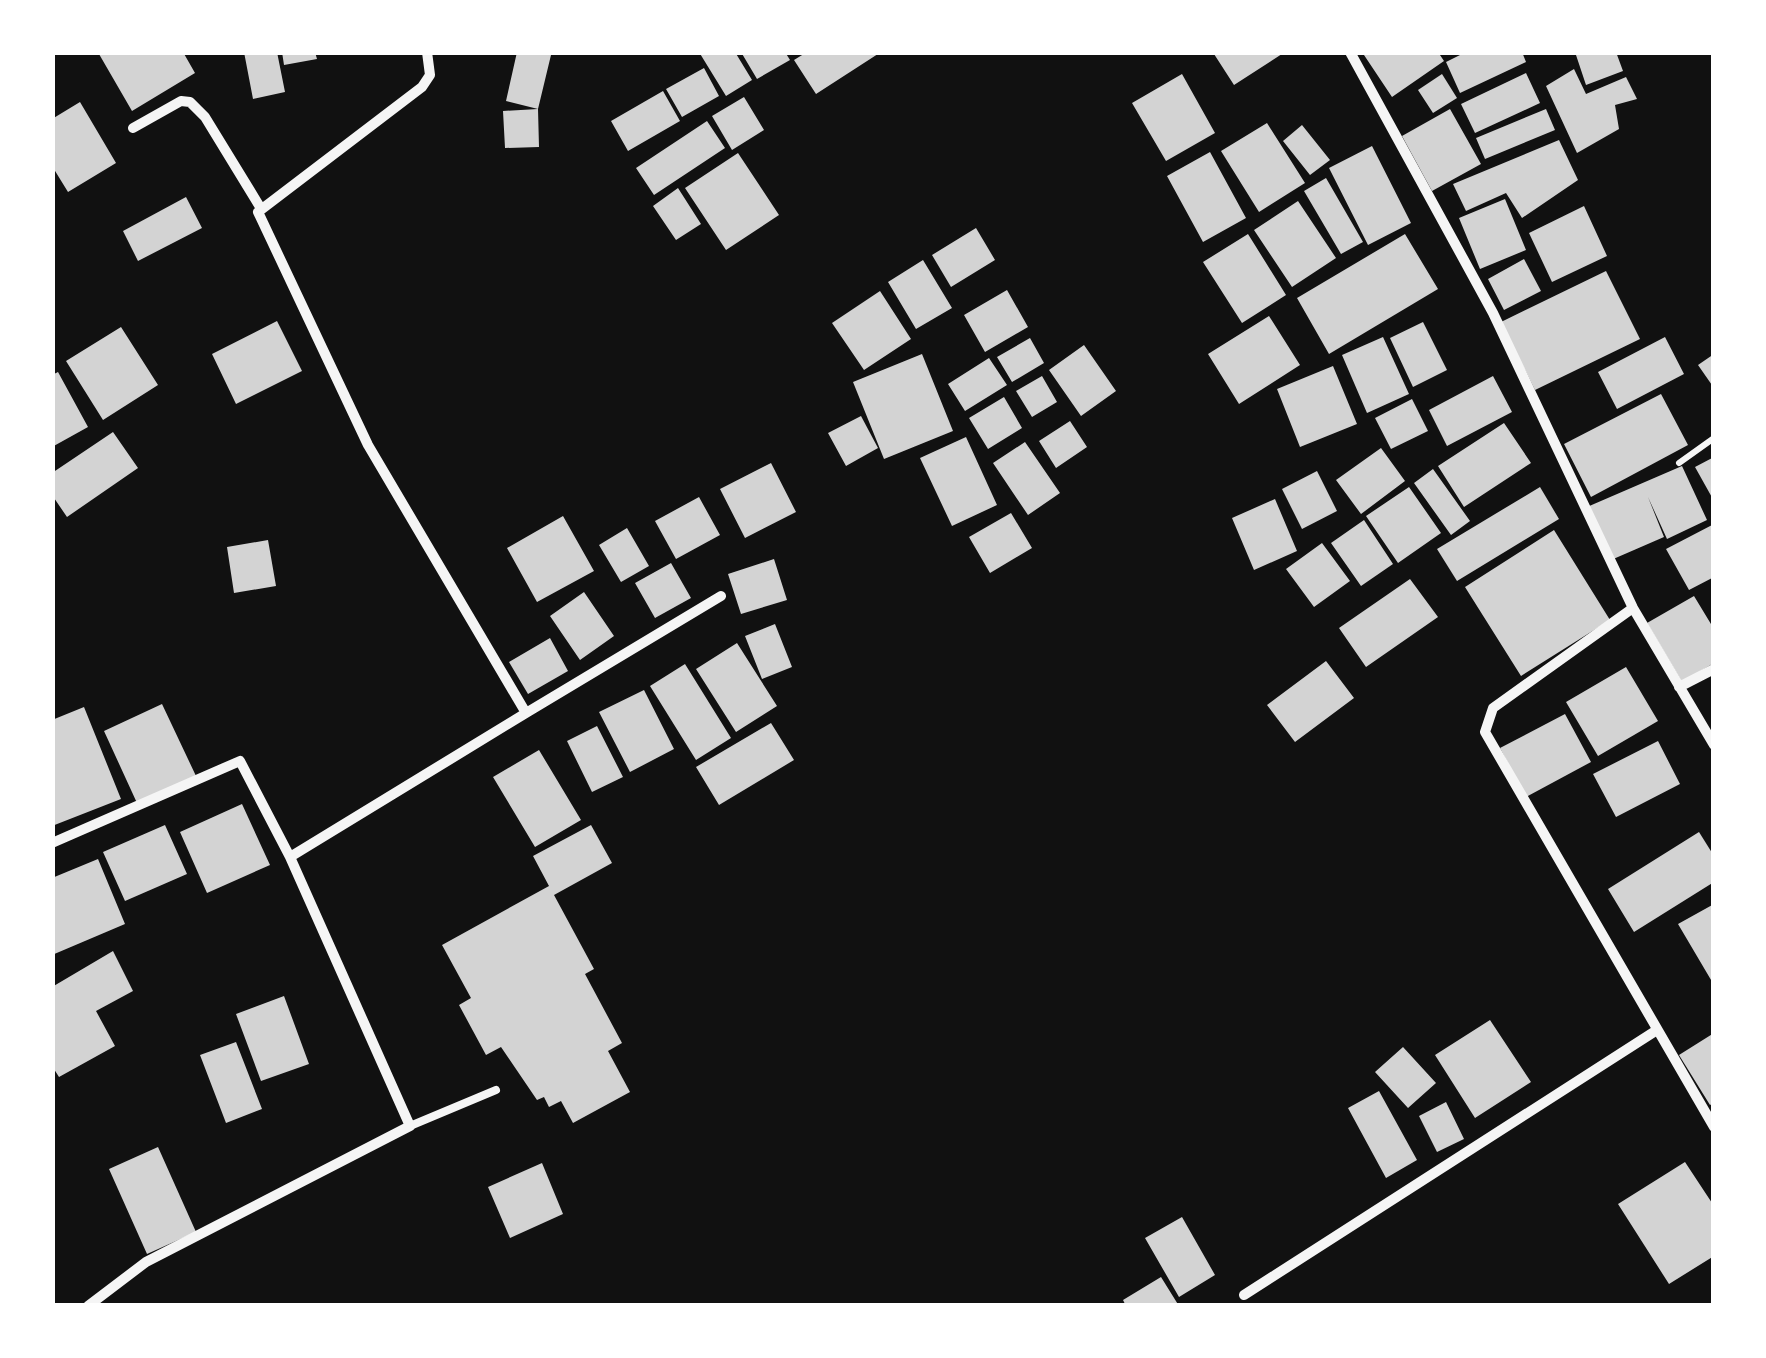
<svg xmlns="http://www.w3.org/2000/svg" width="1766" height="1358" viewBox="0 0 1766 1358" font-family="'Archivo Narrow',sans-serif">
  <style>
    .building { fill: #d3d3d3 }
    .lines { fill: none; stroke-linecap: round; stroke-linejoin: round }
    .path { stroke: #f5f5f5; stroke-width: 6 }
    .service { stroke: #f5f5f5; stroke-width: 8 }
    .minor { stroke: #f5f5f5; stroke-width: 10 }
  </style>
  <rect width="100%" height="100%" fill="#111"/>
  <path class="building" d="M103 52H183L195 73 132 111 99 54Z
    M244 52H277L285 92 253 99Z
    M282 52H315L317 59 284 65Z
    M517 52 551 55 538 109 506 101Z
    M699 52H735L752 80 726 96Z
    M741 52H785L790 60 757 79Z
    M807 52H881L816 94 794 60Z
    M1217 52H1285L1234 85 1214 54Z
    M1362 52H1438L1444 61 1392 97Z
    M1466 52H1522L1526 62 1460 93 1446 62Z
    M1575 52H1616L1623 71 1586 85Z
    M704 68 719 96 682 117 666 89Z
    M1574 69 1586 94 1626 77 1637 99 1615 105 1619 129 1577 153 1546 86Z
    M1526 73 1540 103 1475 133 1461 104Z
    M1182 74 1215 133 1166 161 1132 103Z
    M1442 74 1457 98 1433 113 1418 90Z
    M663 91 680 121 628 151 611 121Z
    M744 97 764 130 732 150 712 116Z
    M80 102 116 163 68 192 52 166V119Z
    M538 109 539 147 505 148 503 111Z
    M1450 109 1481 164 1432 191 1402 136Z
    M1546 109 1555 130 1485 159 1476 138Z
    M707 121 725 148 654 195 636 168Z
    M1267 123 1305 183 1259 212 1221 151Z
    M1302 125 1330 160 1310 175 1283 141Z
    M1559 140 1578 180 1522 218 1506 193 1466 211 1453 184Z
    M1372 146 1411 223 1368 245 1329 168Z
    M1210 152 1246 218 1203 242 1167 176Z
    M738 153 779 215 726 250 685 188Z
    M1326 178 1363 242 1341 254 1304 191Z
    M678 188 701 224 676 240 653 206Z
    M186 197 202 228 138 261 123 231Z
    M1505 199 1526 250 1480 269 1459 218Z
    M1298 201 1336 258 1292 287 1254 230Z
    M1584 206 1607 256 1552 282 1529 233Z
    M976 228 995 260 951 287 932 255Z
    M1248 234 1286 295 1242 323 1203 262Z
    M1405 234 1438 289 1329 354 1297 298Z
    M1524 259 1541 291 1504 310 1488 279Z
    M923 260 952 308 916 329 888 282Z
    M1606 271 1640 339 1535 390 1501 322Z
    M1007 290 1028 327 985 352 964 315Z
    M880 291 911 339 864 370 832 323Z
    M1269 316 1300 365 1239 404 1208 354Z
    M277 321 302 371 236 404 212 354Z
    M1423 322 1447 370 1413 387 1390 338Z
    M121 327 158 385 103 420 66 361Z
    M1383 337 1409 394 1367 413 1342 355Z
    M1665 337 1684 374 1617 409 1598 372Z
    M1030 338 1044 363 1012 382 997 357Z
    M1084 345 1116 391 1081 416 1049 370Z
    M922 354 953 431 884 459 853 382Z
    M1714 354V388L1698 365Z
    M989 358 1007 385 965 411 948 384Z
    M1333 366 1357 424 1300 447 1277 389Z
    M58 372 88 427 52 447V375Z
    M1042 376 1057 402 1032 417 1016 391Z
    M1493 376 1512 412 1447 446 1429 410Z
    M1661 394 1688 445 1591 497 1564 444Z
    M1004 397 1022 428 988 449 969 418Z
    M1412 399 1428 431 1391 449 1375 418Z
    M861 416 878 448 846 466 828 433Z
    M1070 421 1087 447 1056 468 1039 441Z
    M1504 423 1531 463 1464 507 1438 466Z
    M113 432 138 468 67 517 52 495V473Z
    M966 437 997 505 952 526 920 458Z
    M1025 442 1060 493 1028 515 993 463Z
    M1381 448 1405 481 1361 514 1336 480Z
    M1714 457V501L1695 467Z
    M771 463 796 512 745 538 720 489Z
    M1682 466 1707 520 1667 539 1648 497 1664 537 1611 560 1587 507Z
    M1433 469 1470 521 1451 535 1414 483Z
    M1317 471 1337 511 1302 529 1282 489Z
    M1409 487 1441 533 1398 563 1366 516Z
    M1540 487 1559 519 1457 581 1437 549Z
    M699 497 720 535 676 559 655 521Z
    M1275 499 1297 551 1254 570 1232 518Z
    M1011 513 1032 548 990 573 969 537Z
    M563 516 594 571 537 602 507 548Z
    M1364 520 1393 564 1361 586 1331 543Z
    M1714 524V577L1689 590 1666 549Z
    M627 528 649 566 621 582 599 545Z
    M1554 530 1610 620 1521 676 1465 587Z
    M268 540 276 586 234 593 227 547Z
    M1322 543 1350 581 1314 607 1286 569Z
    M774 559 787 600 741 614 728 574Z
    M671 563 691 598 655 618 635 583Z
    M1410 579 1438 617 1366 667 1339 628Z
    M584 592 614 636 580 660 550 616Z
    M1694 596 1714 629V663L1682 682 1647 623Z
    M775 624 792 667 762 679 745 636Z
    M550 638 568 671 528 694 509 662Z
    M737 643 777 706 736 732 696 669Z
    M1326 661 1354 698 1295 742 1267 705Z
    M685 664 731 738 696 760 650 686Z
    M1626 667 1658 721 1598 756 1566 702Z
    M644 690 674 749 630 772 599 712Z
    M162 704 196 776 137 803 104 731Z
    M84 707 121 799 52 826V720Z
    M1565 714 1591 762 1526 797 1500 748Z
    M771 723 794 760 719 805 696 767Z
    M597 726 623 777 592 792 567 741Z
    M1658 741 1680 784 1616 817 1593 774Z
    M539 750 581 820 535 847 493 777Z
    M242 804 270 865 207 893 180 832Z
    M165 825 187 874 125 901 103 852Z
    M591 825 612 863 554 895 594 969 585 974 622 1043 608 1051 630 1092 573 1123 561 1101 549 1107 544 1097 537 1100 501 1047 486 1055 459 1005 471 998 442 945 549 886 533 856Z
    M1699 832 1714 856V882L1634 932 1608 889Z
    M98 859 125 924 52 955V878Z
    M1714 904V985L1678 924Z
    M113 951 133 991 96 1011 115 1046 59 1077 52 1066V987Z
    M284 996 309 1064 261 1081 236 1014Z
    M1490 1020 1531 1082 1475 1118 1435 1055Z
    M1714 1033V1103L1710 1105 1679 1055Z
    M236 1042 262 1109 226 1123 200 1055Z
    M1403 1047 1436 1083 1408 1108 1375 1072Z
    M1379 1091 1417 1160 1386 1178 1348 1108Z
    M1446 1102 1464 1139 1437 1152 1419 1116Z
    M158 1147 196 1232 147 1254 109 1169Z
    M1685 1162 1714 1206V1256L1669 1284 1618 1204Z
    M542 1163 563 1214 510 1238 488 1187Z
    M1182 1217 1215 1275 1179 1297 1145 1238Z
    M1161 1277 1179 1306H1126L1123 1300Z"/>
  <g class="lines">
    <path class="path" d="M1679 463 1714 438"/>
    <path class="service" d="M410 1126 496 1090"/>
    <path class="minor" d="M1350 52 1493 313 1633 608 1714 745
      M133 128 181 101 190 102 205 117 260 207
      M1633 608 1493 708 1485 732 1714 1127
      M1679 687 1714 669
      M526 713 721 596
      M52 843 240 761 290 857
      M1244 1295 1657 1030
      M88 1306 146 1262 410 1126 290 857 526 713 368 445 258 212 422 87 430 75 427 52"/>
  </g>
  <rect width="1766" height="1358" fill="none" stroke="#ffffff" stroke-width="110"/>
</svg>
